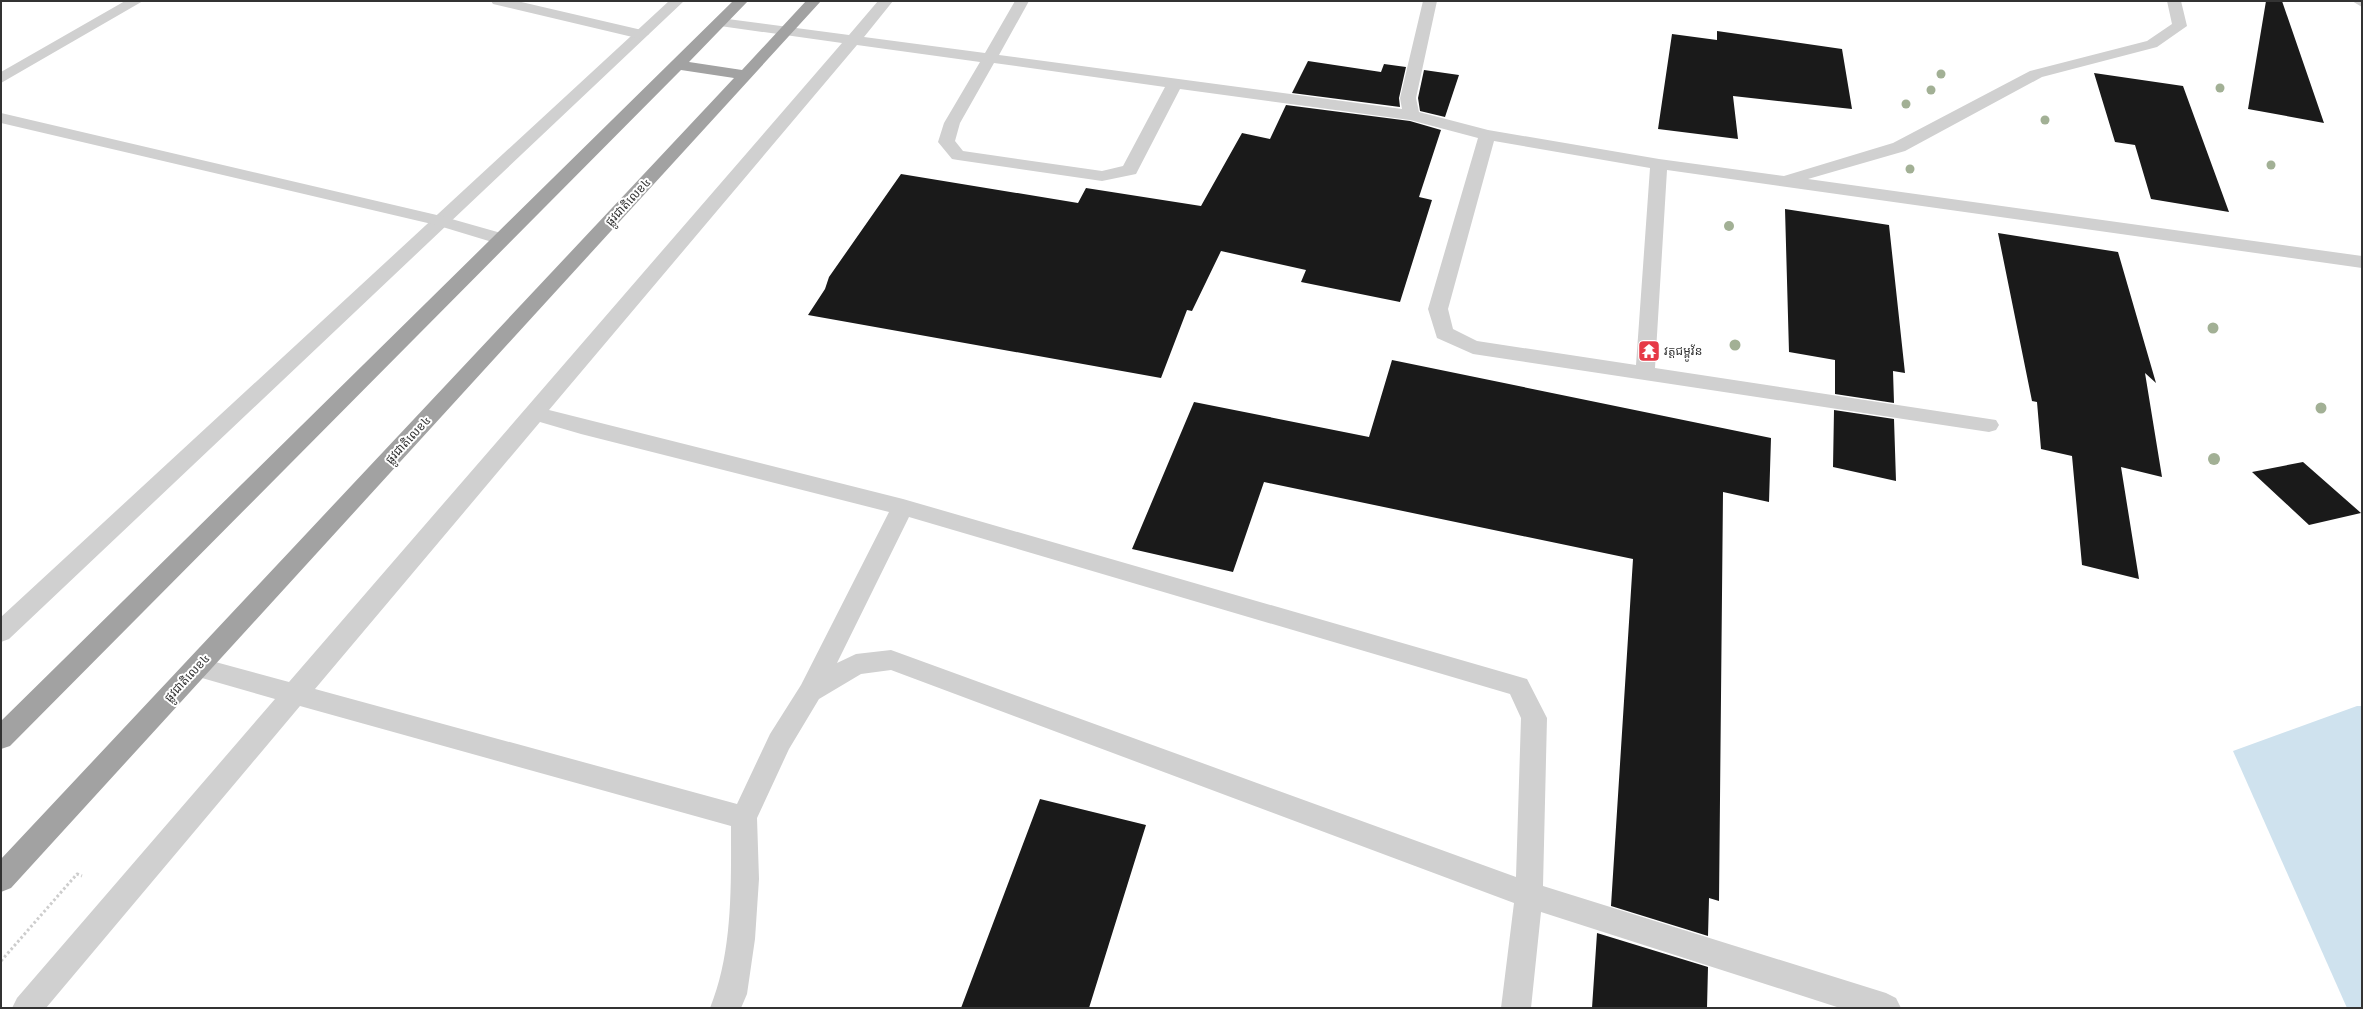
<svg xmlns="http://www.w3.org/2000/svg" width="2363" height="1009" viewBox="0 0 2363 1009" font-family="Karla,'Noto Sans Khmer',sans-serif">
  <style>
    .water { fill: #cfe2ee }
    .building { fill: #1a1a1a }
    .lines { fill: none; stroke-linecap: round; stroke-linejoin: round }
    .path { stroke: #cdcdcd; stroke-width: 3; stroke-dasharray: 2.5 2.5; stroke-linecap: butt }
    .service { fill: #d0d0d0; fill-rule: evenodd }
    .minor { fill: #d0d0d0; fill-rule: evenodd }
    .trunk { fill: #a2a2a2; fill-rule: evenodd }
    .tree { fill: #a2b095 }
    .labels { text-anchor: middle; stroke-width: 4; stroke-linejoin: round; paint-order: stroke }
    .street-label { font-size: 12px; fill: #333; stroke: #fff }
    .poi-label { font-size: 12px; fill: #333; stroke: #fff; text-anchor: start }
  </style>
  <rect width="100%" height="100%" fill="#fff"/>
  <path class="water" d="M2357 706H2362V1008H2347L2233 751Z"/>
  <path class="building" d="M2266 1H2282L2324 123 2248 109Z
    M1717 31 1842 49 1852 109 1733 96 1738 139 1658 129 1672 34 1717 40Z
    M1308 61 1381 72 1384 64 1406 67 1399 98 1400 107 1292 93Z
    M1424 70 1459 75 1445 117 1420 111 1418 98Z
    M2094 73 2183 86 2229 212 2151 199 2135 145 2115 142Z
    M1286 105 1410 121 1441 130 1419 197 1432 200 1400 302 1301 282 1306 270 1221 251 1192 311 1187 310 1161 378 808 315 825 289 829 277 901 174 1078 203 1086 188 1201 206 1242 133 1270 139Z
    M1785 209 1889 225 1905 373 1893 371 1894 403 1835 394V360L1789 352Z
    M1998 233 2118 252 2156 383 2145 373 2162 477 2121 467 2139 579 2082 565 2072 456 2041 449 2037 402 2032 401Z
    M1392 360 1771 438 1769 502 1723 492 1719 901 1709 898 1708 936 1611 906 1633 559 1264 482 1233 572 1132 549 1194 402 1369 437Z
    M1834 410 1894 419 1896 481 1833 467Z
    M2303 462 2361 513 2309 525 2252 472Z
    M1040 799 1146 825 1089 1008H961Z
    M1597 933 1708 967 1707 1008H1592Z"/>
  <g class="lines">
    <path class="path" d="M1 961 77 874 82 876"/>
    <path class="service" d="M669 1H684L9 639 1 642V617Z
      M878 1H893L864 37 985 53 1015 1H1029L999 55 1402 109 1400 98 1423 1H1437L1416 98 1419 112 1488 130 1659 159 1784 176 1893 143 2030 71 2147 41 2172 24 2167 1H2181L2187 26 2157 47 2042 77 1905 151 1808 179 2362 256V268L1667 170 1655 368 1996 420 1999 425 1996 430 1989 432 1473 354 1437 338 1428 309 1478 138 1410 120 1180 89 1136 174 1102 181 958 160 952 159 938 142 944 123 980 62 857 45 549 410 903 499 1527 679 1547 718 1543 886 1886 993 1896 998 1901 1008H1840L1541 912 1531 1008H1501L1514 903 891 670 861 674 819 699 789 749 757 818 759 879 755 939 747 994 741 1008H710C733 952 731 886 731 826L300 706 46 1008H12L17 998 275 699 188 674 185 667 188 660 197 657 289 682 842 43 720 26 713 22 715 19 720 18 849 35ZM994 63 1165 87 1123 166 1102 171 963 151 955 141 960 123ZM1494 141 1650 168 1636 365 1477 341 1453 329 1448 309ZM540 422 581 434 889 512 801 685 770 734 737 804 315 689ZM909 517 1510 694 1521 718 1516 877 891 650 856 654 837 663Z
      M2352 1H2362V7Z"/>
    <path class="minor" d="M125 1H143L1 83V72Z
      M491 1H517L646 31 649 34 641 39 493 4Z
      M1 113 441 216 508 235 511 239 508 243 502 245 436 225 1 123Z"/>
    <path class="trunk" d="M733 1H748L689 62 742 70 806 1H821L11 888 1 892V859L734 78 681 70 10 746 1 749V721Z"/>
  </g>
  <g class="tree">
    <circle cx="1941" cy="74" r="4.5"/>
    <circle cx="2220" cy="88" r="4.5"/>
    <circle cx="1931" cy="90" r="4.5"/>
    <circle cx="1906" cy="104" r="4.5"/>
    <circle cx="2045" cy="120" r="4.5"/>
    <circle cx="2271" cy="165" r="4.5"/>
    <circle cx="1910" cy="169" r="4.5"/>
    <circle cx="1729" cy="226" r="5"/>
    <circle cx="2213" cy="328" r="5.5"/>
    <circle cx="1735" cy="345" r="5.5"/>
    <circle cx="2321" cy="408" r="5.5"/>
    <circle cx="2214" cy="459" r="6"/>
  </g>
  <defs>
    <g id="temple-square" transform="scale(1.15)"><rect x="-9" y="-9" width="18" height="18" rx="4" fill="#e63946" stroke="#fff"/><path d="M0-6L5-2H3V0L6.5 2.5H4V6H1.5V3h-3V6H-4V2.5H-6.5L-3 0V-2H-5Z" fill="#fff"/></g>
  </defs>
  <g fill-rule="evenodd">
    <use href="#temple-square" x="1649" y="351"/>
  </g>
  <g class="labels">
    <g class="street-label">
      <text transform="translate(628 202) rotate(-47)" y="4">ផ្លូវជាតិលេខ៤</text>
      <text transform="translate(408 440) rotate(-47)" y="4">ផ្លូវជាតិលេខ៤</text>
      <text transform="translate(187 678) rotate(-47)" y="4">ផ្លូវជាតិលេខ៤</text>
    </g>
    <g class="poi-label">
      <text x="1664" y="355">វត្តជម្ពូវ័ន</text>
    </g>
  </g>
  <rect width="2363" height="1009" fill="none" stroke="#333333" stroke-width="4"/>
</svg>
